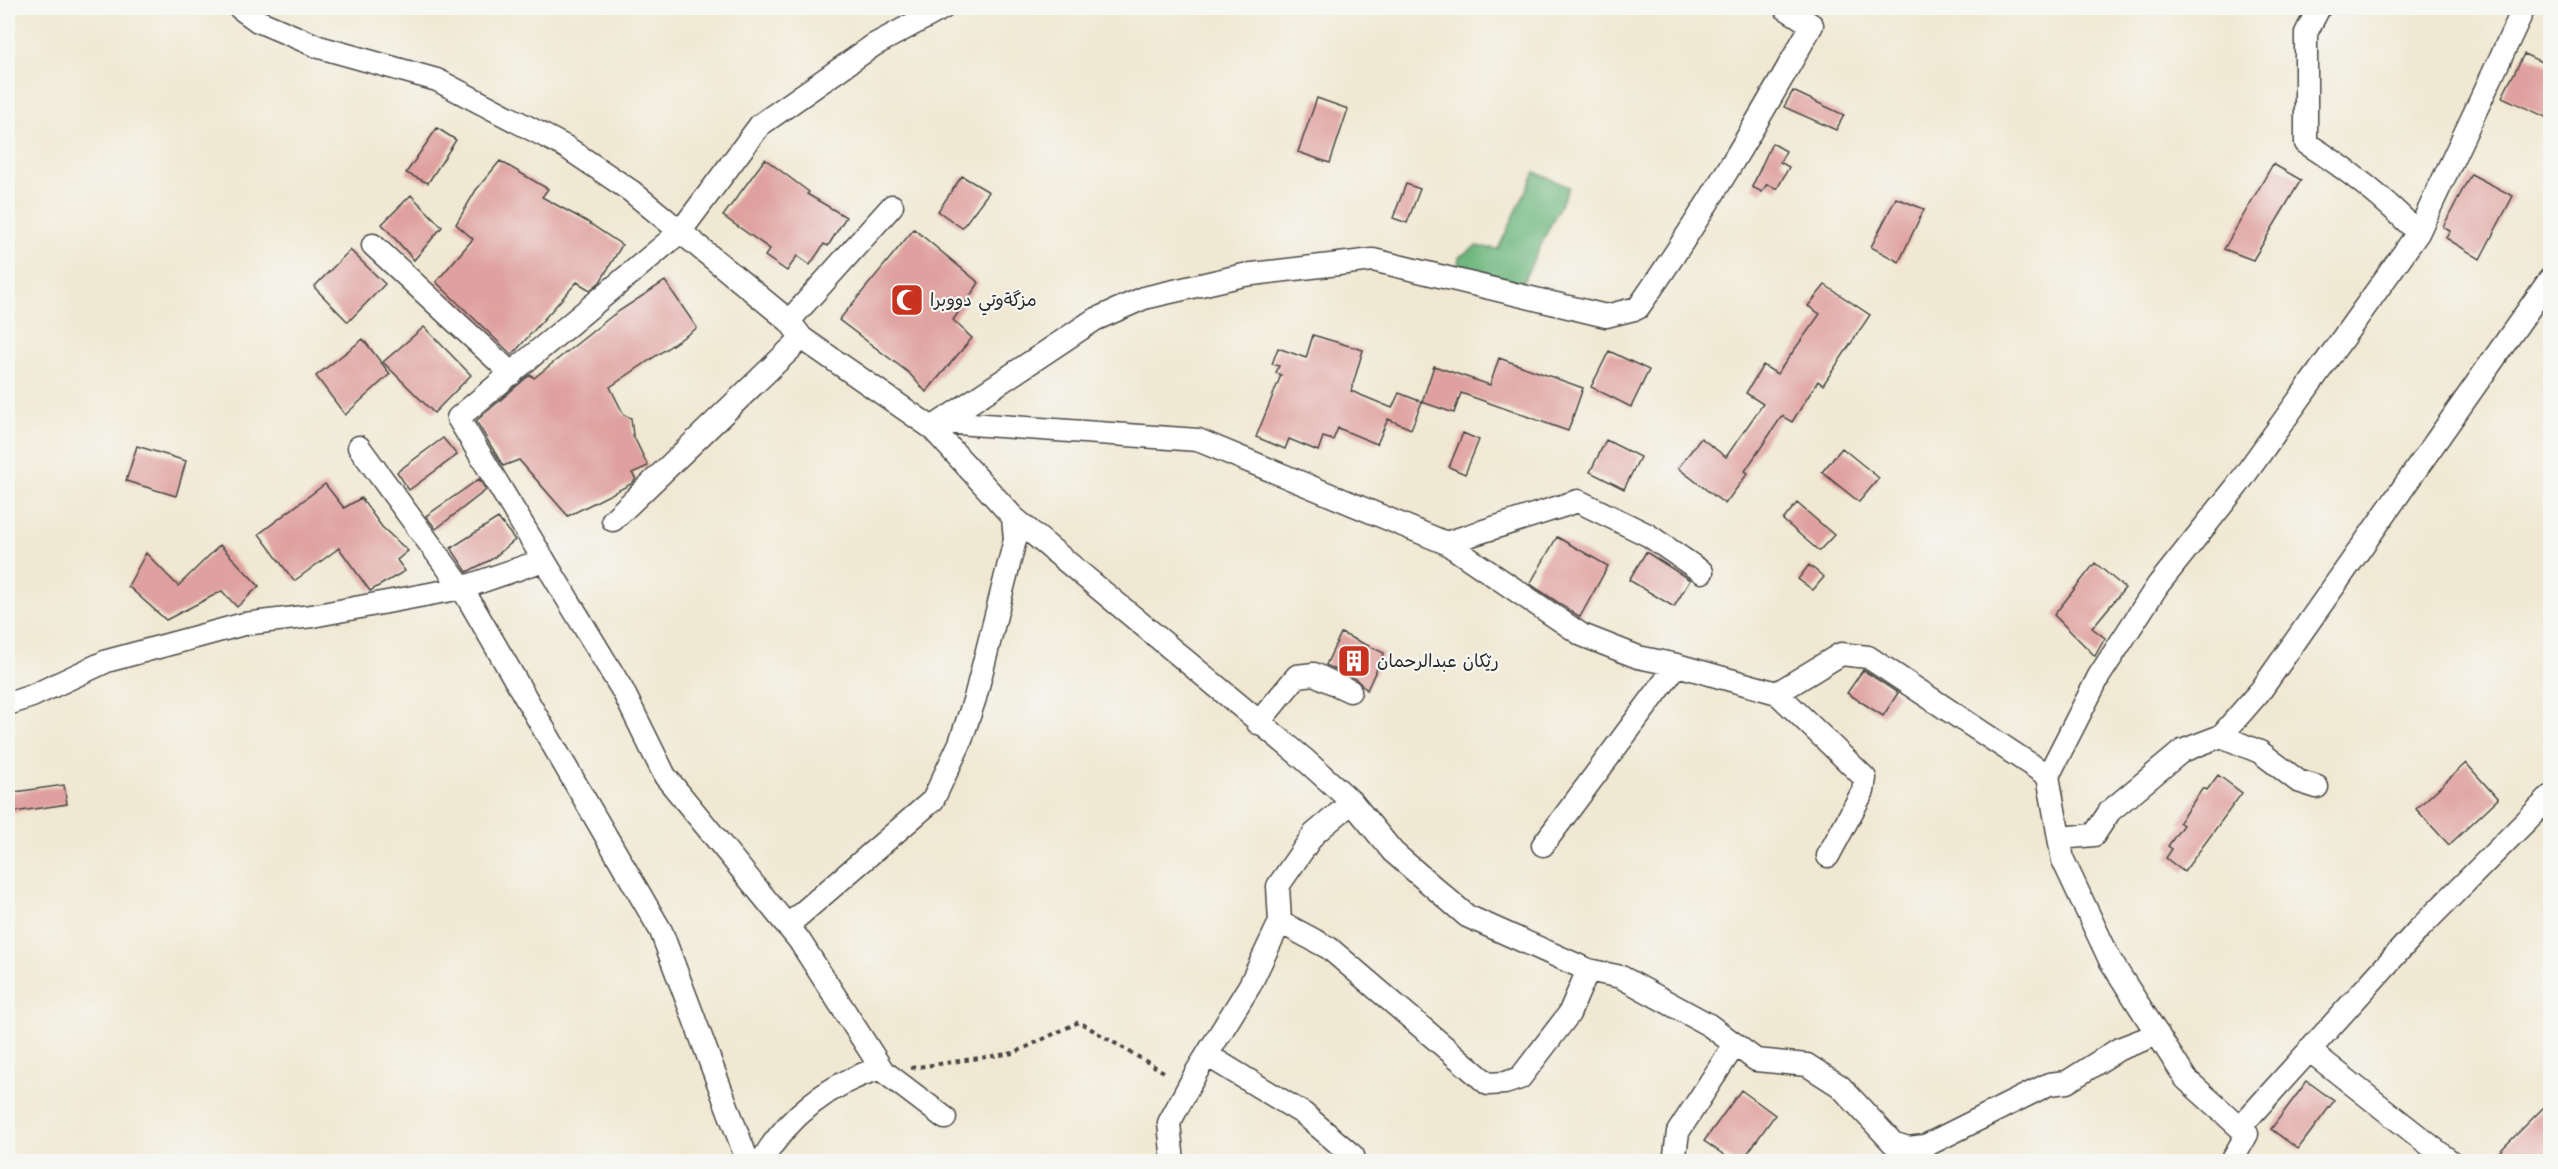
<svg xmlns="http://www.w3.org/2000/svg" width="2558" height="1169" viewBox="0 0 2558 1169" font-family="'Shantell Sans','Playpen Sans Arabic',sans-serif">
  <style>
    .forest { fill: #6db67d; stroke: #4c7054; stroke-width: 1.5 }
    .building { fill: #dfa19f }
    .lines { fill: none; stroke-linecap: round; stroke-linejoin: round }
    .minor-casing { stroke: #494744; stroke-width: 25 }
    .path { stroke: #494744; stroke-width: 4; stroke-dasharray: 4.5 4.5; stroke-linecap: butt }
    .minor { stroke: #fff; stroke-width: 22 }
    .labels { text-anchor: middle; stroke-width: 4.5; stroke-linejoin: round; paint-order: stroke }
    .poi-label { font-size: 18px; fill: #2b2b2b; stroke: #f6f6f2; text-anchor: start }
  </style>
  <rect width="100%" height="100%" fill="#f6f6f2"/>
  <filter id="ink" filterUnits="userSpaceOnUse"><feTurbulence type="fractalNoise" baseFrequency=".0167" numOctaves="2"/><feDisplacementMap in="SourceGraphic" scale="12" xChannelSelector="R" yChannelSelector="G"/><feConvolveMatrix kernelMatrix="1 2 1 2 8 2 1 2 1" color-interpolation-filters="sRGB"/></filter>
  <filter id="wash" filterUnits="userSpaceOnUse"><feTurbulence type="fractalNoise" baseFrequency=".008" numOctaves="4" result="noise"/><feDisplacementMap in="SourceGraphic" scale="24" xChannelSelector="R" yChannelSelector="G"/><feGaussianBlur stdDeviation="1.35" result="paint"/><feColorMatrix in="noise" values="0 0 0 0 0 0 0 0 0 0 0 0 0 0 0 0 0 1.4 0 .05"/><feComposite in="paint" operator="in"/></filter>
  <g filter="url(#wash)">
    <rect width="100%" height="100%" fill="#f0e8d2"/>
    <path class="forest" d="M1535 172 1569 187 1521 286 1457 272 1459 257 1476 246 1498 249Z"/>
    <g id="blocks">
      <path class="building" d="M2524 54 2550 66V119L2502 97Z
        M1793 91 1844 115 1836 130 1784 107Z
        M1317 98 1348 109 1330 163 1298 152Z
        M437 128 456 140 428 183 406 173Z
        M1772 143 1786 151 1780 162 1789 167 1777 189 1767 184 1762 192 1752 187Z
        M765 159 809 192 807 194 846 217 828 246 824 244 810 265 797 256 787 271 765 256 770 249 723 216Z
        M500 161 548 189 542 197 586 221 622 245 600 282 590 290 577 282 512 355 436 282 473 239 456 224 476 190Z
        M2273 164 2301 180 2253 260 2224 249Z
        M2471 174 2513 196 2480 259 2446 238 2450 231 2443 227Z
        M962 176 989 192 962 228 938 211Z
        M1406 184 1420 189 1407 223 1393 218Z
        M411 195 442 227 414 260 382 224Z
        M1896 198 1924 209 1899 262 1871 247Z
        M914 229 979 283 953 320 972 338 926 392 909 373 839 320Z
        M350 250 385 284 348 322 314 287Z
        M665 281 697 328 610 387 624 415 631 418 633 435 648 466 632 473 636 479 631 484 568 516 519 460 503 466 476 421 526 378 531 375 534 378 613 315Z
        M1825 285 1870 315 1823 385 1818 381 1792 422 1782 416 1745 471 1748 473 1725 504 1678 468 1701 438 1726 457 1763 404 1746 393 1763 365 1777 374 1820 314 1808 306Z
        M424 327 471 375 434 413 383 362Z
        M1313 335 1363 350 1351 391 1392 408 1399 393 1422 402 1411 429 1388 419 1377 444 1338 428 1333 440 1323 437 1318 451 1289 439 1285 449 1256 437 1281 375 1276 373 1279 366 1272 364 1278 348 1306 358Z
        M363 339 390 374 345 415 316 376Z
        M1609 351 1649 370 1631 407 1591 387Z
        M1499 358 1583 388 1568 431 1461 393 1454 413 1422 402 1434 366 1490 385Z
        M1463 433 1479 440 1465 474 1449 467Z
        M443 438 457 455 409 490 397 472Z
        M1606 440 1640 457 1624 489 1590 472Z
        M137 446 186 461 176 496 126 481Z
        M1842 448 1879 478 1859 502 1822 472Z
        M479 479 486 490 436 529 426 516Z
        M325 484 344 508 361 498 382 527 408 551 397 560 405 571 370 591 339 548 294 581 259 534Z
        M1797 503 1834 535 1819 551 1783 520Z
        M498 518 515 540 492 559 467 572 451 548Z
        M1557 537 1608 566 1580 617 1530 584Z
        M220 545 259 586 237 607 222 591 166 620 128 586 146 553 178 586Z
        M1646 552 1690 580 1674 607 1629 580Z
        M2095 563 2125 588 2092 628 2105 638 2095 656 2054 615Z
        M1809 565 1824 577 1813 590 1798 579Z
        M1341 633 1384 653 1367 690 1356 679 1326 665Z
        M1863 670 1898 693 1883 716 1847 693Z
        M2466 763 2498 799 2449 845 2416 809Z
        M2218 775 2242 793 2184 872 2166 858 2172 849 2168 846 2183 825 2179 822 2203 788 2207 790Z
        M64 785 67 804 8 813V793Z
        M2307 1081 2334 1101 2298 1149 2271 1129Z
        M1741 1090 1775 1115 1742 1161H1733L1704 1141Z
        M2550 1101V1161H2490Z"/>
    </g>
  </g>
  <g filter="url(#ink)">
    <use href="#blocks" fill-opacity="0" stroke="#494744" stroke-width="1.5"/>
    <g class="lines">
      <g class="minor-casing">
        <path id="minor" d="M240 8 258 21 319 47 437 80 566 147 631 191 789 321 802 338 932 428 1094 320 1144 298 1244 275 1373 260 1606 316 1638 308C1702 217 1758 121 1812 25L1785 8
          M943 8 874 45 760 125 680 232 458 418 623 691 665 776 799 940 883 1071 945 1118
          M2418 233 2524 8
          M373 245 512 374
          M789 321 892 206
          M942 422 1198 440 1446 543 1582 635 1638 657 1677 665 1777 693 1841 654 1868 657 2048 776
          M932 428 1013 517 1304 759 1352 802 1393 852 1467 916 1588 970 1621 977 1709 1025 1756 1060 1807 1065 1840 1086 1893 1143 1908 1148 1925 1146 2049 1084 2067 1082 2119 1049 2158 1034
          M359 447 462 588 661 931 748 1162
          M613 520 802 338
          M1446 543 1578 501 1648 535 1702 572
          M1777 693 1865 778 1863 791 1828 856
          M8 704 32 696 107 661 244 624 312 616 462 588 544 560
          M1258 723 1297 676 1314 674 1350 691
          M2221 736 2261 690 2550 279
          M2059 838 2094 835 2110 811 2182 751 2221 736 2260 752 2298 781 2317 787
          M1543 845 1677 665
          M1280 922 1329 948 1488 1084 1505 1083 1520 1078 1569 1014 1588 970
          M787 926 933 800 960 743 975 698 1015 540 1013 517
          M2309 1050 2451 1162
          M1207 1055 1304 1114 1353 1156
          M2241 1126 2418 930 2550 797
          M761 1162C788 1116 830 1083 881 1068
          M1173 1162 1169 1123 1197 1071 1250 985 1280 922 1278 886 1314 834 1352 802
          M1674 1162 1678 1132 1735 1044
          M2231 1162 2247 1134 2186 1079 2110 960 2063 860 2048 776 2099 676 2158 585 2237 486 2418 233C2384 198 2347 169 2306 143V33L2319 8"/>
      </g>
      <path class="path" d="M911 1068 1014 1053 1079 1022 1164 1072"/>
      <use href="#minor" class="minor"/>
    </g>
  </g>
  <defs>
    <g id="mosque-square" transform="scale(1.725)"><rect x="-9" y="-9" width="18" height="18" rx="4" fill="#c8321e" stroke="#f6f6f2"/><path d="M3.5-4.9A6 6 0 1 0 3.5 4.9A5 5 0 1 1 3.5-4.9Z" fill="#fff"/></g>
    <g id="building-square" transform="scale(1.725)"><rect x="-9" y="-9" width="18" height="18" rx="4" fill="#c8321e" stroke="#f6f6f2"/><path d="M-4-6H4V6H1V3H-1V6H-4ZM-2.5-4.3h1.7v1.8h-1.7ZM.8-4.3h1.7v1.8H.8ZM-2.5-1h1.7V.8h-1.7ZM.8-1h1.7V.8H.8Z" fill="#fff"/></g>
  </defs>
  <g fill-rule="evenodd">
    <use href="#mosque-square" x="907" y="300"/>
    <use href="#building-square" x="1354" y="661"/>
  </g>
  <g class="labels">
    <g class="poi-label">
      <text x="930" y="306">مزگةوتي دووبرا</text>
      <text x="1377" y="667">رێكان عبدالرحمان</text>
    </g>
  </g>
  <rect width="2558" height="1169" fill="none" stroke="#f6f6f2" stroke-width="30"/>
</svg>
